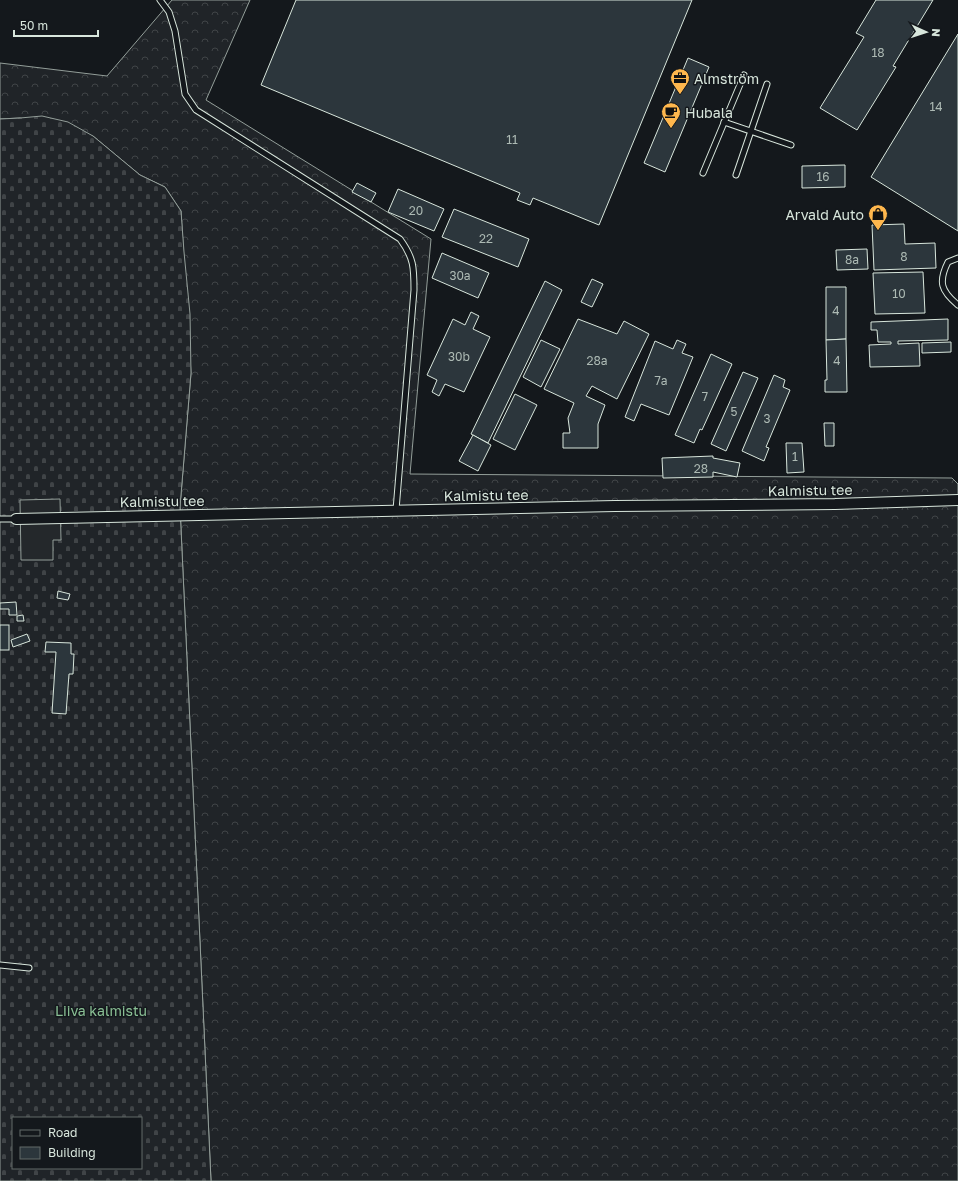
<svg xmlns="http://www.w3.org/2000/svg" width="958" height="1181" viewBox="0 0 958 1181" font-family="'Golos Text',sans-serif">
	<defs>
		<pattern id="forest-crowns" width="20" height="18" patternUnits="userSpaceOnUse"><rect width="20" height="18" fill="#202428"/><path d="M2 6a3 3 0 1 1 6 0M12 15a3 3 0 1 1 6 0" fill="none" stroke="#404447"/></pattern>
		<pattern id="cemetery-stones" width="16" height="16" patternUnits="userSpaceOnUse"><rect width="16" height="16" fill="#202428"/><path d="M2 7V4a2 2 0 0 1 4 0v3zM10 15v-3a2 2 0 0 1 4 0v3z" fill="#404447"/></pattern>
	</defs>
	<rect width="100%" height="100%" fill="#14181c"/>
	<polygon fill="url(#forest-crowns)" stroke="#939e99" points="172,0 250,0 206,100 431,239 410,474 952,478 958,484 958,1181 211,1181 180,507 191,373 181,211 165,187 140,175 93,136 20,118 0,119 0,63 107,76"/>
	<path fill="url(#cemetery-stones)" stroke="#939e99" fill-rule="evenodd" d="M42 116 68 122 93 136 140 175 165 187 181 211 184 252 190 314 191 373 180 507 211 1181H0V119L20 118ZM13 1118H141V1168H13Z"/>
	<polygon fill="#24282b" stroke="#939e99" points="60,499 61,540 53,540 53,560 21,560 20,500"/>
	<g fill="#2c363c" stroke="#d8e6dc">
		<polygon points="296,0 692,0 599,225 533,198 530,205 517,200 520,193 261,85"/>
		<polygon points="876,0 933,0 893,66 896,67 857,130 820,108 864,37 856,33"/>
		<polygon points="958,34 958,231 871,177"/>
		<polygon points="688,58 709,67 665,172 644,163"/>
		<polygon points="845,165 845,187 802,188 802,166"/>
		<polygon points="357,183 376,193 371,202 352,192"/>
		<polygon points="398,189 444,209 434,231 388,212"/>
		<polygon points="454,209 529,239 518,267 442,237"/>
		<polygon points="904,224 905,244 935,243 936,268 874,270 872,225"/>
		<polygon points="867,249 868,269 837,270 836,250"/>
		<polygon points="442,253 489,273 478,298 432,278"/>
		<polygon points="923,272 925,313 875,314 873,273"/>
		<polygon points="592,279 603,284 592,307 581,302"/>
		<polygon points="545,281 562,290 488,443 471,434"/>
		<polygon points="826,287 846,287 846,339 826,340"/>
		<polygon points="471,312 479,316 473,329 490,337 464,392 445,384 439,396 432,392 437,380 427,375 453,319 465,325"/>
		<polygon points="578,319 617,334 624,321 649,334 617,399 592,386 586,396 605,405 598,424 598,448 563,448 563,433 570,433 568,418 574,403 544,389"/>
		<polygon points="948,319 948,340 898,341 898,344 919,343 920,366 870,367 869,345 891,344 891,342 878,342 877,330 871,330 871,322"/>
		<polygon points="846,339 847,392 825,392 825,380 827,380 826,340"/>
		<polygon points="541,340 560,349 541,387 523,377"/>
		<polygon points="677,340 686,344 682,353 693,357 669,415 641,404 634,421 625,417 655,341 673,349"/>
		<polygon points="951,342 951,352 922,353 922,343"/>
		<polygon points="711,354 732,364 702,430 700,429 694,443 675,435"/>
		<polygon points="743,372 758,378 726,451 711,444"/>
		<polygon points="774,375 785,380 783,387 790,390 766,447 769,448 764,461 742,451"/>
		<polygon points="515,394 537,405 515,450 493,439"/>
		<polygon points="824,423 834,423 834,446 825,446"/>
		<polygon points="473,435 491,445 478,471 459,461"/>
		<polygon points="786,443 802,443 804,472 787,473"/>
		<polygon points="713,456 713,458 740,463 737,477 713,472 713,477 663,478 662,458"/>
		<polygon points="58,591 70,594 68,600 57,598"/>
		<polygon points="16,602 17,615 9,615 9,609 0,609 0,603"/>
		<polygon points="23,615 24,621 17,621 17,616"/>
		<rect x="0" y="625" width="9" height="25"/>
		<polygon points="27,634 30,641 13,647 11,640"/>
		<polygon points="46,642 71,643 71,654 74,654 73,674 69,674 66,714 52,713 56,652 45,652"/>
	</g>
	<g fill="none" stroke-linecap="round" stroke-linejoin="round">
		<defs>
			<g id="service">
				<path d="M160 0 169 12 175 31 185 94 196 110 400 239C414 258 414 268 414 290L396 510"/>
				<polyline points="724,122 791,145"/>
				<polyline points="703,173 744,75"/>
				<polyline points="736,175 767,84"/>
				<path d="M958 258 948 262C938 282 941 291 958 305"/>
				<polyline points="0,519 16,519"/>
				<polyline points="0,965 29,968"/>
			</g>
			<polyline id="minor" points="16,519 615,506 835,504 958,500"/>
		</defs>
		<use href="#service" stroke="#d8e6dc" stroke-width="7"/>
		<use href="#minor" stroke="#d8e6dc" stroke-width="12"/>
		<use href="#service" stroke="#14181c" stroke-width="5"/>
		<use href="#minor" stroke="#14181c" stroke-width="10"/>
	</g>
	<defs>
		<symbol id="office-pin" viewBox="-11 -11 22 30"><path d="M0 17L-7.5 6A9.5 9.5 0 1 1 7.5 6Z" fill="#ffb74d" stroke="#14181c"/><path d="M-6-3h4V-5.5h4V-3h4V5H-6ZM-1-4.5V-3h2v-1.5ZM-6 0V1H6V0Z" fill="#111"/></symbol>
		<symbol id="cafe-pin" viewBox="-11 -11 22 30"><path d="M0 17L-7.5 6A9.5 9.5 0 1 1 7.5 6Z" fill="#ffb74d" stroke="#14181c"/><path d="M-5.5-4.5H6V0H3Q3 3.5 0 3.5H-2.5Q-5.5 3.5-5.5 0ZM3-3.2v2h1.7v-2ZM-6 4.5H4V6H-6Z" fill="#111"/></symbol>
		<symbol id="shop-pin" viewBox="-11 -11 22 30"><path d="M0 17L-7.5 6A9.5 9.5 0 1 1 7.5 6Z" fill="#ffb74d" stroke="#14181c"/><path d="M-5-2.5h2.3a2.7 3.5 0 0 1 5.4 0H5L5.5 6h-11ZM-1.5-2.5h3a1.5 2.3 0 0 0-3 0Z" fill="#111"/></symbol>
	</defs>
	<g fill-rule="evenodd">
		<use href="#office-pin" x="669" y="67" width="22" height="30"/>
		<use href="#cafe-pin" x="660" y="101" width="22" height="30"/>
		<use href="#shop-pin" x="867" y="203" width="22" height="30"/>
	</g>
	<g text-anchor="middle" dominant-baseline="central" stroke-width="3" stroke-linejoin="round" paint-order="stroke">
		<g font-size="12" fill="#adbab4">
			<text x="878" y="52">18</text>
			<text x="936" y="106">14</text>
			<text x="512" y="139">11</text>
			<text x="823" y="176">16</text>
			<text x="416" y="210">20</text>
			<text x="486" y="238">22</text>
			<text x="904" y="256">8</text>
			<text x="852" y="259">8a</text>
			<text x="460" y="275">30a</text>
			<text x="899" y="293">10</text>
			<text x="836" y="310">4</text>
			<text x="459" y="356">30b</text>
			<text x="597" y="360">28a</text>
			<text x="837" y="360">4</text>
			<text x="661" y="380">7a</text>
			<text x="705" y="396">7</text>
			<text x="734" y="411">5</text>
			<text x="767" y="418">3</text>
			<text x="795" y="456">1</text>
			<text x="701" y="468">28</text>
		</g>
		<g font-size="14" fill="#d8e6dc" stroke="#14181c" text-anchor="start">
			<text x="694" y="78">Almström</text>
			<text x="685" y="112">Hubala</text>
			<text x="864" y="214" text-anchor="end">Arvald Auto</text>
		</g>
		<g font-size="14" fill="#d8e6dc" stroke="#14181c">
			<text transform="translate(810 490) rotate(-1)">Kalmistu tee</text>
			<text transform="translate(486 495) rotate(-1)">Kalmistu tee</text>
			<text transform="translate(162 501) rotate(-1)">Kalmistu tee</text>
		</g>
		<g font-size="14" fill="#8ac095" stroke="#14181c">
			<text x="101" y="1010">Liiva kalmistu</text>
		</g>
	</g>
	<rect x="12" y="1117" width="130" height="52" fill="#14181c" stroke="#626a69"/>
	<rect x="20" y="1130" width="20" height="6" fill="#14181c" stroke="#626a69"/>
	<text x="48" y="1137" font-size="12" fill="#d8e6dc">Road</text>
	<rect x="20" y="1147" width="20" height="12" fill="#2c363c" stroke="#626a69"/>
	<text x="48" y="1157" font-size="12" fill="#d8e6dc">Building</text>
	<g transform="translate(926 32) rotate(93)" stroke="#14181c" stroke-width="3" paint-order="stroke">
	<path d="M0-3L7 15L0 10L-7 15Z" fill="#d8e6dc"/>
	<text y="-6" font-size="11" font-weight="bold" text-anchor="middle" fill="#d8e6dc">N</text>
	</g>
	<path d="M14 30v6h84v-6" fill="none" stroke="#d8e6dc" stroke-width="2"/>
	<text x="20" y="30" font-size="12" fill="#d8e6dc" stroke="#14181c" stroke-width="3" paint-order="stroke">50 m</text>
</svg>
